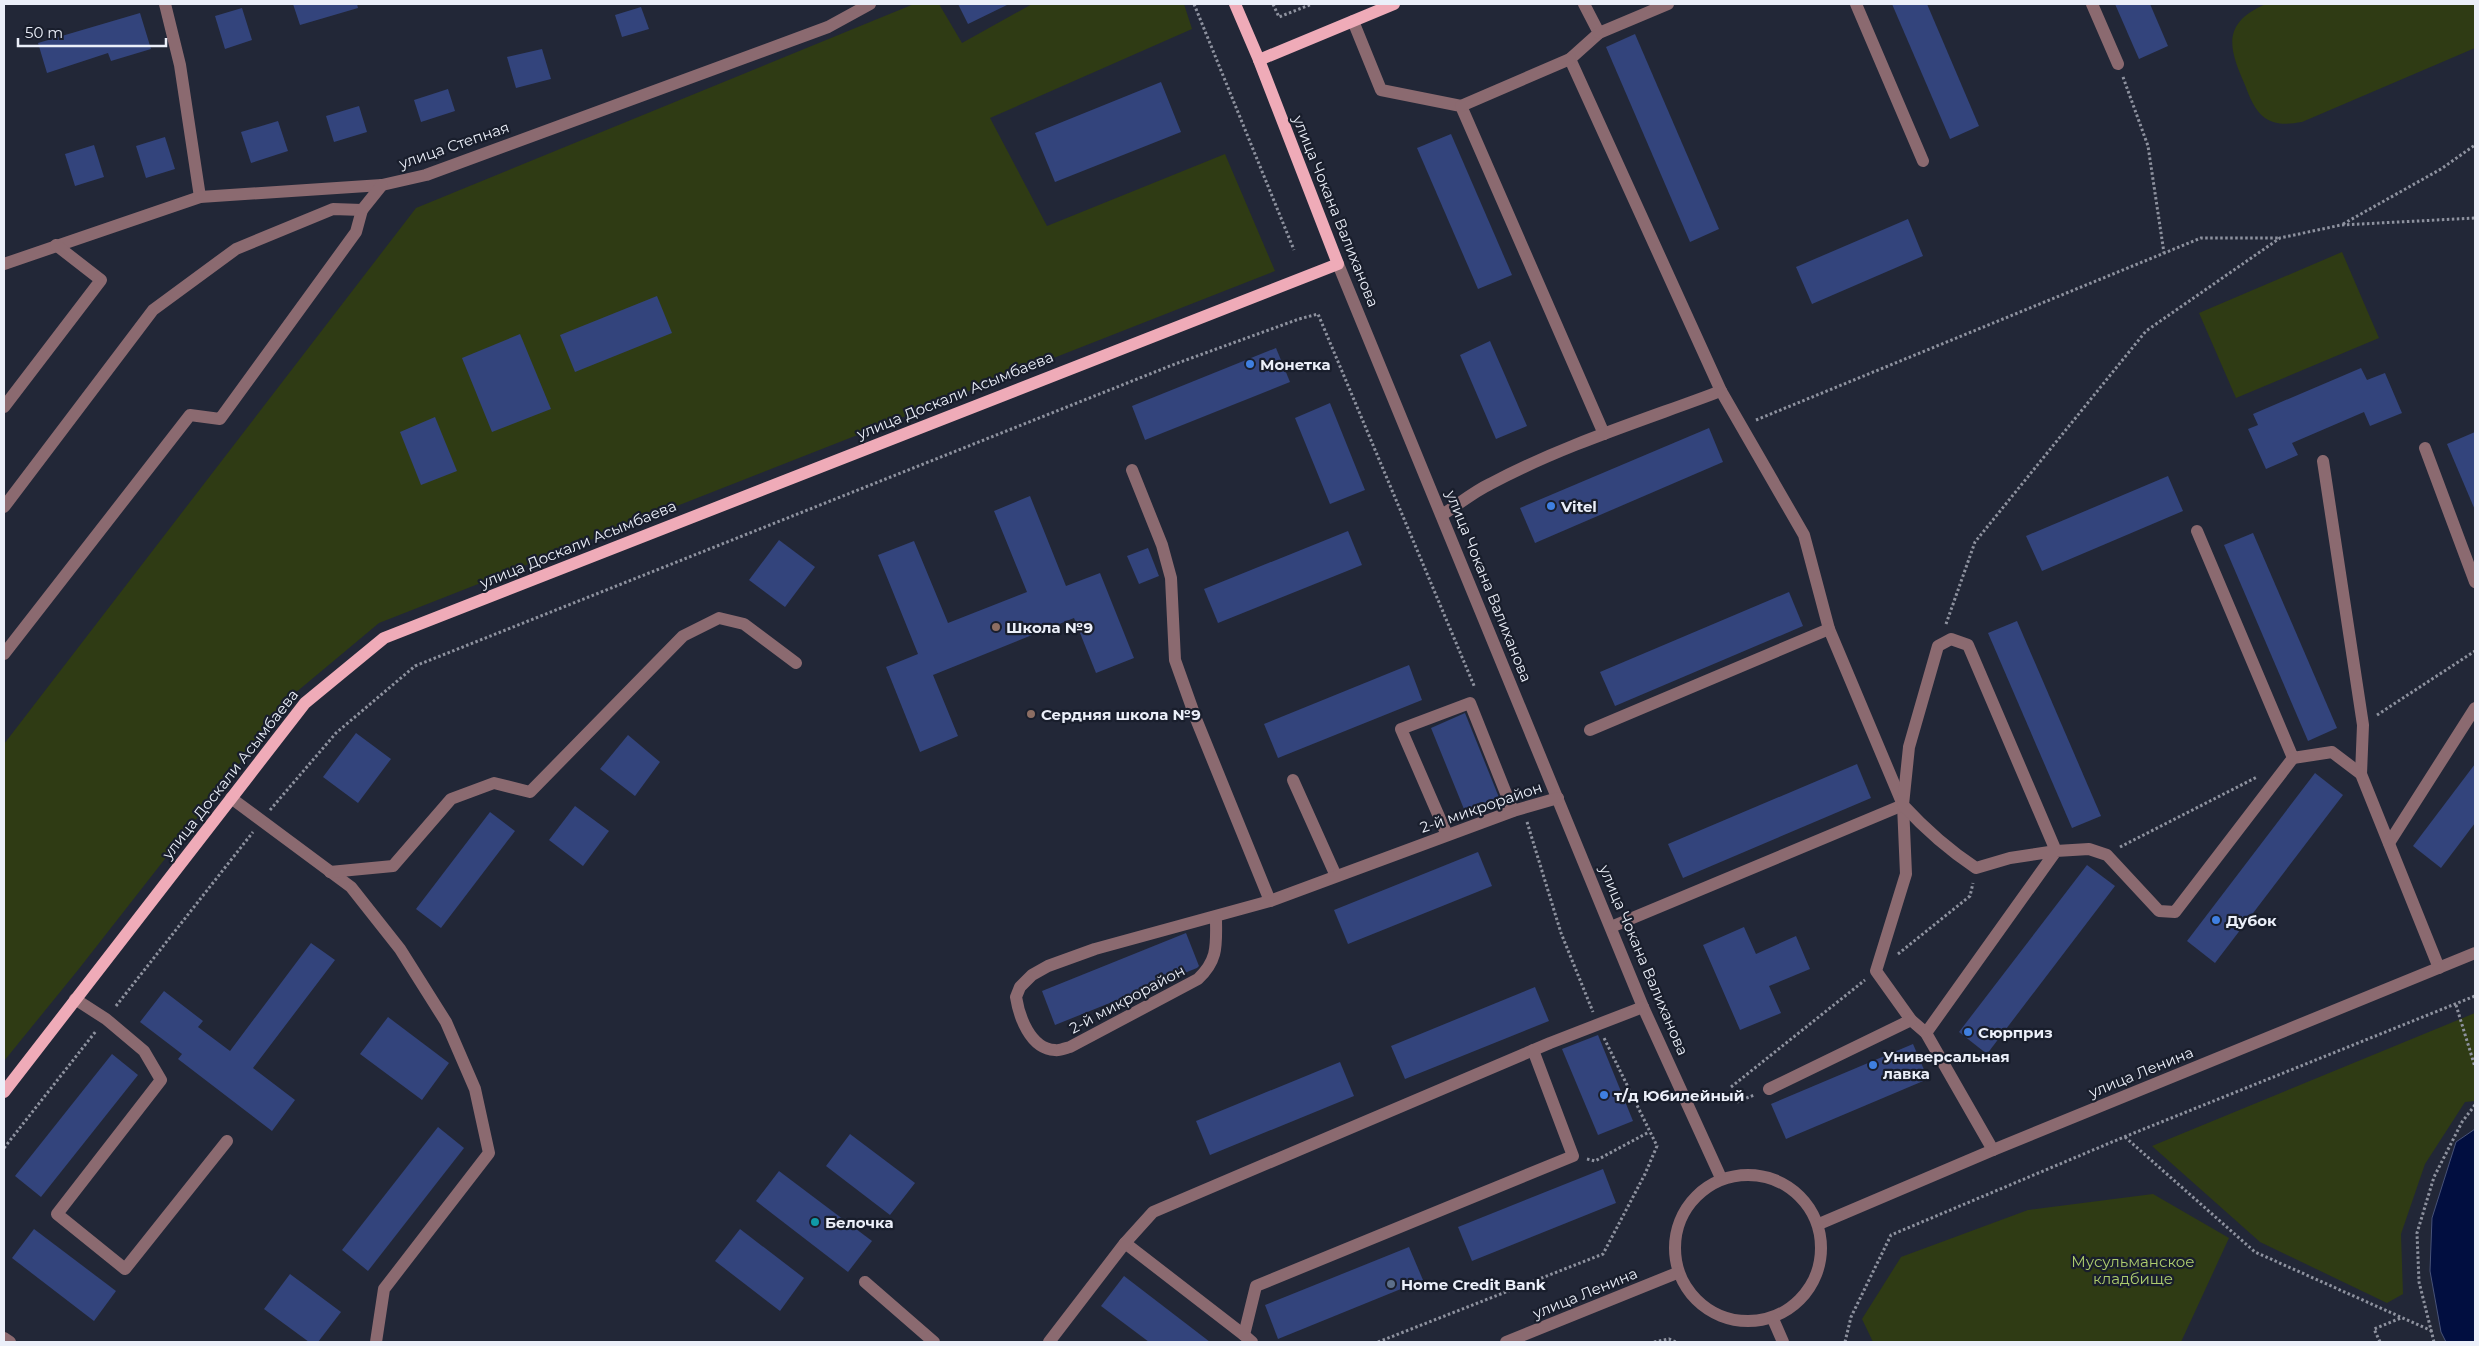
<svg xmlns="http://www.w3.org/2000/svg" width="2479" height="1346" viewBox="0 0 2479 1346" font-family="Montserrat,sans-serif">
	<rect width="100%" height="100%" fill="#222737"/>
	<g fill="#2f3b14">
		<polygon points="914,4 939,4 962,43 1032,4 1184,4 1192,29 990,118 1047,226 1225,154 1275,271 379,623 294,694 78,970 4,1061 4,744 416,208"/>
		<path d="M2266 4H2475V48L2302 122C2289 124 2277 126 2265 118 2255 111 2249 96 2245 85 2228 47 2222 23 2266 4Z"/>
		<polygon points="2342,252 2379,338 2236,398 2199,313"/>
		<polygon points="2475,1013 2475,1101 2465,1102 2425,1164 2401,1234 2403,1294 2387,1303 2260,1242 2152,1146"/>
		<polygon points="2153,1194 2229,1238 2181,1342 1873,1342 1862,1319 1901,1257 2028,1210"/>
	</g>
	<polygon fill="#010e40" stroke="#475278" points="2475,1129 2475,1342 2446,1342 2441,1332 2430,1271 2432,1218 2456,1142"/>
	<g fill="#33447c">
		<polygon points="293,4 357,4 358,8 300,25"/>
		<polygon points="958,4 1009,4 968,24"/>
		<polygon points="1892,4 1927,4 1979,126 1950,139"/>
		<polygon points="2115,4 2150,4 2168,46 2139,59"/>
		<polygon points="641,7 649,29 622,37 615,15"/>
		<polygon points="242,8 252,40 225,49 215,16"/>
		<polygon points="140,13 151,49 111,61 108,53 47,73 38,43"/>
		<polygon points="1635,34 1719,229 1690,242 1606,47"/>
		<polygon points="542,49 551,79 516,88 507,57"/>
		<polygon points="1161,82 1181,132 1055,182 1035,133"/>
		<polygon points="448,89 455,111 421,122 414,100"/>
		<polygon points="359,106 367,132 334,142 326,116"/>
		<polygon points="278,121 288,151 251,163 241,132"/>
		<polygon points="1451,134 1512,275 1478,289 1417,148"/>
		<polygon points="165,137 175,169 146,178 136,146"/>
		<polygon points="94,145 104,177 75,186 65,154"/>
		<polygon points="1908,219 1923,256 1812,304 1796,267"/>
		<polygon points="657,296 672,333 575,372 560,335"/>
		<polygon points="520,334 551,409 492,432 462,358"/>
		<polygon points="1490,341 1527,426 1496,439 1460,355"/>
		<polygon points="1276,348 1290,382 1145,440 1132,406"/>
		<polygon points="2361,368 2367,380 2385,373 2402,413 2370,426 2364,412 2292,443 2298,455 2266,469 2248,429 2258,425 2253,414"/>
		<polygon points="1330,403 1365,490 1330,504 1295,418"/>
		<polygon points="435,417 457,471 421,485 400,432"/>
		<polygon points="1709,428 1723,462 1535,543 1520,508"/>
		<polygon points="2475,432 2475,510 2447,444"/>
		<polygon points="2168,476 2183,511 2042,571 2026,536"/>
		<polygon points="1030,496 1066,586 1100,573 1134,658 1096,673 1074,618 933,675 958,736 920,752 886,667 918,654 878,555 914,541 948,623 1027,592 994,511"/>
		<polygon points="1348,531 1362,565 1218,623 1204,589"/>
		<polygon points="2253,533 2337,728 2308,741 2224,545"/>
		<polygon points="779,540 815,567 785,607 749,580"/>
		<polygon points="1148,548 1159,576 1139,584 1127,556"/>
		<polygon points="1789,592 1803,626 1615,706 1600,672"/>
		<polygon points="2017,621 2101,816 2072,828 1988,633"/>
		<polygon points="1409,665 1422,700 1278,758 1264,724"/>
		<polygon points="1465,713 1500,800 1466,814 1431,728"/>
		<polygon points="356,733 391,759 358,803 323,777"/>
		<polygon points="628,735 660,762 635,796 600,769"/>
		<polygon points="1857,764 1871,798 1683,878 1668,844"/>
		<polygon points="2475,764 2475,823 2441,868 2413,846"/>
		<polygon points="2315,773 2343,795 2215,963 2187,941"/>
		<polygon points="575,806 609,831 583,866 549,840"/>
		<polygon points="490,812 515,831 441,928 416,909"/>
		<polygon points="1478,852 1492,886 1348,944 1334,910"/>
		<polygon points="2087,865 2115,886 1987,1054 1959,1032"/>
		<polygon points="1744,927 1756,954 1796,936 1810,969 1769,986 1781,1013 1740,1030 1703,945"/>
		<polygon points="1186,933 1199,966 1197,968 1055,1025 1042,991"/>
		<polygon points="311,943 335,960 253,1068 295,1100 272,1131 178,1059 182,1054 140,1022 164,991 203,1021 198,1027 230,1051"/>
		<polygon points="1535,987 1549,1021 1405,1079 1391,1046"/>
		<polygon points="388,1017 449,1063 422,1100 360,1054"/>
		<polygon points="1598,1035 1633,1121 1598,1135 1562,1049"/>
		<polygon points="1913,1044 1928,1079 1786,1139 1771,1104"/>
		<polygon points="112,1054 138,1075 41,1197 15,1176"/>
		<polygon points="1340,1062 1354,1096 1210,1155 1196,1121"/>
		<polygon points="438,1127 464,1148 368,1271 342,1250"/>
		<polygon points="850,1134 915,1183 890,1215 826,1166"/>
		<polygon points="1603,1169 1616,1203 1472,1261 1458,1227"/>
		<polygon points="779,1171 872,1241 848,1272 756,1201"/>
		<polygon points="34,1229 116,1291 94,1321 12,1258"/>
		<polygon points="740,1229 804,1278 780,1311 715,1261"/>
		<polygon points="1409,1247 1423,1280 1278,1339 1265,1305"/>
		<polygon points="290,1274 341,1312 318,1342 309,1342 264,1309"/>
		<polygon points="1124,1276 1210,1342 1149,1342 1101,1306"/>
	</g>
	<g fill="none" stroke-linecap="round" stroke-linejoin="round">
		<g stroke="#8e929f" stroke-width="3" stroke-dasharray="2.5 2.5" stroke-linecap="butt">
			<polyline points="1194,4 1294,250"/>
			<polyline points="1273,4 1279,17 1312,4"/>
			<polyline points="2123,77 2148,146 2164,253"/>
			<polyline points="2343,224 2441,169 2475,145"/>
			<polyline points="1756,420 2201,238 2279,238"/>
			<polyline points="1946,624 1975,542 2146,331 2280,238 2341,225 2475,218"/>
			<polyline points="2377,715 2475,651"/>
			<polyline points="270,810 336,733 415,666 1175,364 1299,319 1318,314 1475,688"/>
			<polyline points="1527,822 1561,933 1593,1012"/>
			<polyline points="2120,847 2257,777"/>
			<polyline points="1898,954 1970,896 1973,883"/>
			<polyline points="2456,1005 2475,1067"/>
			<polyline points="116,1006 253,832"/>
			<polyline points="1731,1087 1865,980"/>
			<polyline points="1737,1102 1754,1095"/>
			<polyline points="2125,1137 2255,1252 2432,1331"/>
			<polyline points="4,1148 96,1031"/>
			<polyline points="1587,1159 1595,1161 1649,1132"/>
			<polyline points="1378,1342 1603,1254 1645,1174 1657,1146 1604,1038"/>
			<polyline points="1654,1342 1669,1339 1676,1342"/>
			<polyline points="1845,1342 1851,1317 1891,1235 2124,1137 2475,996"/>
			<polyline points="2380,1342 2374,1329 2401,1318"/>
			<polyline points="2434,1342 2419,1282 2417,1233 2434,1177 2462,1122 2475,1105"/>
		</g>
		<g stroke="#8b6a70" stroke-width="12">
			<polyline points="165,4 180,65 200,197"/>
			<polyline points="1584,4 1599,33 1570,59 1721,391"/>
			<polyline points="1856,4 1923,161"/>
			<polyline points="2092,4 2118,64"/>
			<polyline points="1353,21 1381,90 1461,106 1604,434"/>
			<polyline points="1599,33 1668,4"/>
			<polyline points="1461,106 1570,59"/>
			<polyline points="4,264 200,197 382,185 426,175 828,27 870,4"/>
			<polyline points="1338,264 1643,1007 1721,1178"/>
			<polyline points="4,407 101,280 56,245"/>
			<polyline points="2425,448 2475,582"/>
			<polyline points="2323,461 2363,725 2361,774"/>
			<polyline points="1132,470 1162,545 1171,578 1175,660 1196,719 1270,901"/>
			<polyline points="4,507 153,310 236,249 333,209 362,210"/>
			<path d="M1442 515C1458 505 1473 492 1490 484 1563 445 1644 420 1721 391L1804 535 1829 629 1903 805 1906 874 1876 971 1911 1020 1926 1033 1993 1150"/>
			<polyline points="2197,531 2293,758 2332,752 2361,774 2439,968"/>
			<polyline points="4,654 190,415 220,419 356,232 362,210 382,185"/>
			<polyline points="1590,730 1829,629"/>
			<polyline points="1293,780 1336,876"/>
			<polyline points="231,798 351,887 400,949 446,1022 475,1089 489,1153 384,1289 376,1342"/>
			<polyline points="1447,835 1401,729 1470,703 1513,811"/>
			<polyline points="2389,843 2475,708"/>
			<polyline points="330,872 393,866 451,799 494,783 530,792 683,636 719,618 744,624 796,663"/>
			<path d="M1216 917C1216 944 1219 959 1198 979L1070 1047C1066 1048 1059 1051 1055 1050 1030 1049 1019 1016 1016 997L1020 987 1032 975 1048 966 1095 949 1270 901 1513 811 1558 798"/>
			<polyline points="1611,927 1903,805"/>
			<polyline points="75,999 106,1019 144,1051 161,1080 57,1214 125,1269 227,1141"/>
			<path d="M1926 1033 2056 851 1968 645 1951 639 1938 646 1909 747 1903 805C1925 829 1949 850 1976 868L2010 858 2056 851 2089 849 2107 855 2159 911 2175 912 2293 758"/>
			<polyline points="1769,1089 1911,1020"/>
			<circle cx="1748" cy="1248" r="73"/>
			<polyline points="1819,1224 1993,1150 2475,953"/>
			<polyline points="1125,1243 1244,1335"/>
			<polyline points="865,1282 934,1342"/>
			<polyline points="1773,1319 1783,1342"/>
			<polyline points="4,1338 10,1342"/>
			<polyline points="1049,1342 1125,1243 1153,1212 1550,1043 1643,1007"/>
			<polyline points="1252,1342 1244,1335 1256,1286 1573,1156 1533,1050"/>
			<polyline points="1506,1342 1677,1273"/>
		</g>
		<g stroke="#efabb8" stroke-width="12">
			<polyline points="1259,60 1394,4"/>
			<polyline points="4,1092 305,703 384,638 1338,264 1259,60 1235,4"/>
		</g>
	</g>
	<g fill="#3f7fe0" stroke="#191e2c" stroke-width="2">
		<circle cx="1250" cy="364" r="5"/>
		<circle cx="1551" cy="506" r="5"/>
		<circle cx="2216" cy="920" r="5"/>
		<circle cx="1968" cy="1032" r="5"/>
		<circle cx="1873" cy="1065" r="5"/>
		<circle cx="1604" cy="1095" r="5"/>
	</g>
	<g fill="#8d6e63" stroke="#191e2c" stroke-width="2">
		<circle cx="996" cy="627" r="5"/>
		<circle cx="1031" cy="714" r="5"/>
	</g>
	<circle fill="#0f9aa8" stroke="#191e2c" stroke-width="2" cx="815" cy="1222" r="5"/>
	<circle fill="#5c6f8a" stroke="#191e2c" stroke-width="2" cx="1391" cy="1284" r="5"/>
	<g text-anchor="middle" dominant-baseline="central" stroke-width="4.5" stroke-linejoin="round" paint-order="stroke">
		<g font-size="15" fill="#ebeff9" stroke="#191e2c">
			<text transform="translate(454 145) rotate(-19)">улица Степная</text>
			<text transform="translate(1336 211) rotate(68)">улица Чокана Валиханова</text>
			<text transform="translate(955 395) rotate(-22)">улица Доскали Асымбаева</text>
			<text transform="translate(578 544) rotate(-22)">улица Доскали Асымбаева</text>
			<text transform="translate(1489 586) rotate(68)">улица Чокана Валиханова</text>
			<text transform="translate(230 774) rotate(-52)">улица Доскали Асымбаева</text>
			<text transform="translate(1481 807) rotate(-19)">2-й микрорайон</text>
			<text transform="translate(1644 960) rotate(67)">улица Чокана Валиханова</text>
			<text transform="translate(1127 999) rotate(-28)">2-й микрорайон</text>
			<text transform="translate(2141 1072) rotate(-22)">улица Ленина</text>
			<text transform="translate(1585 1293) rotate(-22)">улица Ленина</text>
		</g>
		<g font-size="15" font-weight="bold" fill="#ebeff9" stroke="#191e2c" text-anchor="start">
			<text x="1260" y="364">Монетка</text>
			<text x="1561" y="506">Vitel</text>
			<text x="1006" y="627">Школа №9</text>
			<text x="1041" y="714">Сердняя школа №9</text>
			<text x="2226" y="920">Дубок</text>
			<text x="1978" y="1032">Сюрприз</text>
			<text x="1883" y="1056">Универсальная<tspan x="1883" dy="17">лавка</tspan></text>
			<text x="1614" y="1095">т/д Юбилейный</text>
			<text x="825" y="1222">Белочка</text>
			<text x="1401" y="1284">Home Credit Bank</text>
		</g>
		<g font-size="15" fill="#aecd6e" stroke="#191e2c">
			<text x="2133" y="1261">Мусульманское<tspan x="2133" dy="17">кладбище</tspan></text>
		</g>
	</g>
	<rect width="2479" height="1346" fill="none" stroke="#ebeff9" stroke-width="10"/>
	<path d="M18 38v8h148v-8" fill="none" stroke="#ebeff9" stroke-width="2.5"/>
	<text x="25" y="38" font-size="15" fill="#ebeff9" stroke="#191e2c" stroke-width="4" paint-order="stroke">50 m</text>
</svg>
